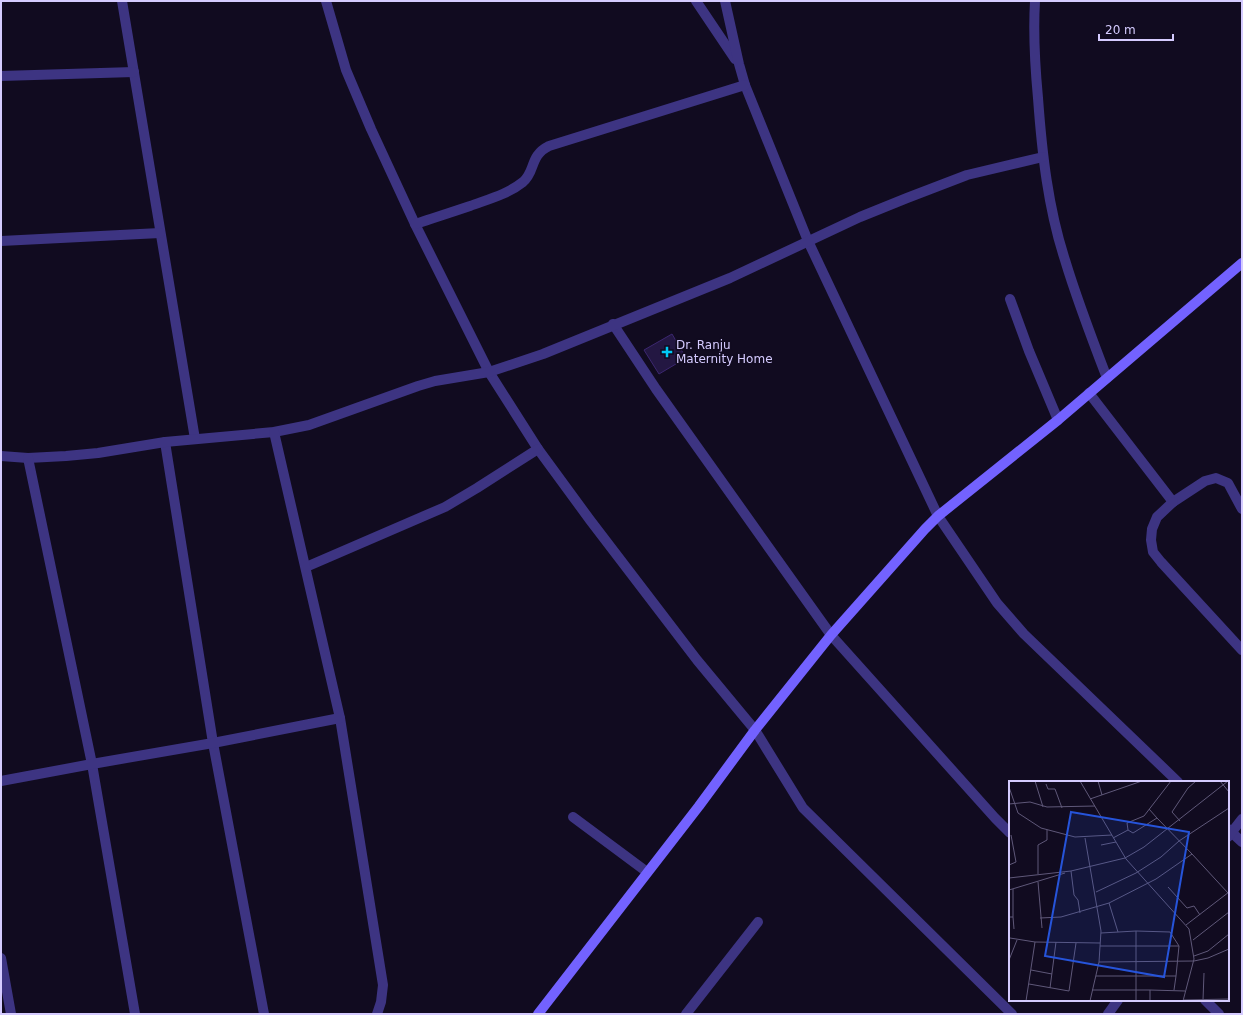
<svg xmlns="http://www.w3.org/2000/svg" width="1243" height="1015" viewBox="0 0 1243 1015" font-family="'DejaVu Sans',sans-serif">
	<rect width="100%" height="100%" fill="#110b20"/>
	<polygon fill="#231742" stroke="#3c2770" points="672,334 686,358 659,374 644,350"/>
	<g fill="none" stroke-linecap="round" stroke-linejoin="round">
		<g stroke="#3d3482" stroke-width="10">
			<polyline points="122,1 195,439"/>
			<polyline points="326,1 346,70 371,129 415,224 489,372 538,449 590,520 697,660 755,730 803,808 1012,1014"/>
			<polyline points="696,1 735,59"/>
			<polyline points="725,1 739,64 745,85 808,241 938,516 997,603 1024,634 1178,782"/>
			<path d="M1035 1C1033 34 1035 66 1038 98 1042 153 1048 208 1065 260 1077 300 1092 339 1107 378"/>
			<polyline points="1,76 134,72"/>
			<path d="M415 224C434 218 452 212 470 206 489 199 508 194 523 182 536 171 529 156 549 146L745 85"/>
			<polyline points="1,241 160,233"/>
			<polyline points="1010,299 1029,351 1058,420"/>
			<polyline points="613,324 656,389 831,635 995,818 1010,833"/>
			<polyline points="1089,393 1173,502 1205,481 1216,478 1228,483 1242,509"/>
			<polyline points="165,442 213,743 264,1014"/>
			<polyline points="1,456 28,458 66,456 98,453 165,442 274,432 309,425 418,386 435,381 489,372 543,354 730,278 860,217 907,198 967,175 1043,157"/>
			<polyline points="28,458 92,764 135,1014"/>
			<polyline points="1173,502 1157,517 1152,529 1151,540 1153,552 1161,562 1242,650"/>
			<polyline points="306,567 445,507 477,488 538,449"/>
			<polyline points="340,718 383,985 381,1002 377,1014"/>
			<polyline points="1,781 92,764 213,743 340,718 274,432"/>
			<polyline points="573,817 647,872"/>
			<polyline points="1228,829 1242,842"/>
			<polyline points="1228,837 1242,819"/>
			<polyline points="1,958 11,1014"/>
			<polyline points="1205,1000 1219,1014"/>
			<polyline points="686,1014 758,922"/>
			<polyline points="1108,1014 1118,1000"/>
		</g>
		<polyline stroke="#7362ff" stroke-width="10" points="538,1014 699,806 755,730 831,635 925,529 938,516 1058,420 1242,263"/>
	</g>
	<path fill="#00c9f6" stroke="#110b20" stroke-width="1.5" d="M665 346h4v4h4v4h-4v4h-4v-4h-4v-4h4z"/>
	<g text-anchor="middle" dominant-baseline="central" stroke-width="3.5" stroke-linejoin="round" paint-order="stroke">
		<g font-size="12" fill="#d5cbff" stroke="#110b20" text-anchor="start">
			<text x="676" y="345">Dr. Ranju<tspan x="676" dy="14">Maternity Home</tspan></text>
		</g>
	</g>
	<g transform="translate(1009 781)">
		<rect width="220" height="220" fill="#110b20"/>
		<path fill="none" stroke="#5f5879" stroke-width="1" d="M26 0 34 26M71 0 117 78 180 148 185 178 174 220M89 0 93 14M211 0 220 11M37 3 39 8H46L53 27M0 6 9 32 32 47 66 56 103 54M81 18 133 0M0 23 21 21 38 26 86 25M148 37 183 73M171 40 163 31 179 7 187 0M119 49 124 52 148 37 140 28M76 57 92 150 90 181 81 220M104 57 119 49 118 42 135 35 162 0M92 64 107 61M0 84 7 81 2 54M62 90 65 114 69 119 71 132M29 93V64L38 59V49M0 97 62 90 116 77 135 66 219 0M29 101 33 147M159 106 178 127 185 125 191 134M0 109 56 92M87 111 127 92 152 76 170 60 220 27M100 122 109 151M0 136H4V108M4 136 5 148M31 137 52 136 100 122 147 98 183 73 219 112M177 144 220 111M92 152 127 150V220M1 157 26 161M184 159 220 131M91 165H170L161 151 127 150M185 175 199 170 220 153M0 179 8 159M90 181 185 180 199 177 220 168M22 189 43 193M87 195H167L170 165M20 203 60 210 67 162M41 207 47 161M83 209H141M165 209 167 195M175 219 220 218M194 219 195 192M17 220 26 161 91 162M141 220V209L176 210"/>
		<path fill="#2654da" fill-opacity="0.15" stroke="#2654da" stroke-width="2" d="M62 31 180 51 155 196 36 175Z"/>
		<rect width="220" height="220" fill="none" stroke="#d5cbff" stroke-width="2"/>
	</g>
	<rect width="1243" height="1015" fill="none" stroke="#d5cbff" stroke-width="4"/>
	<path d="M1099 34v6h74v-6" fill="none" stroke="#d5cbff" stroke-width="2"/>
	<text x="1105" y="34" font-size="12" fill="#d5cbff" stroke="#110b20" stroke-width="3" paint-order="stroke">20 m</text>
</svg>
